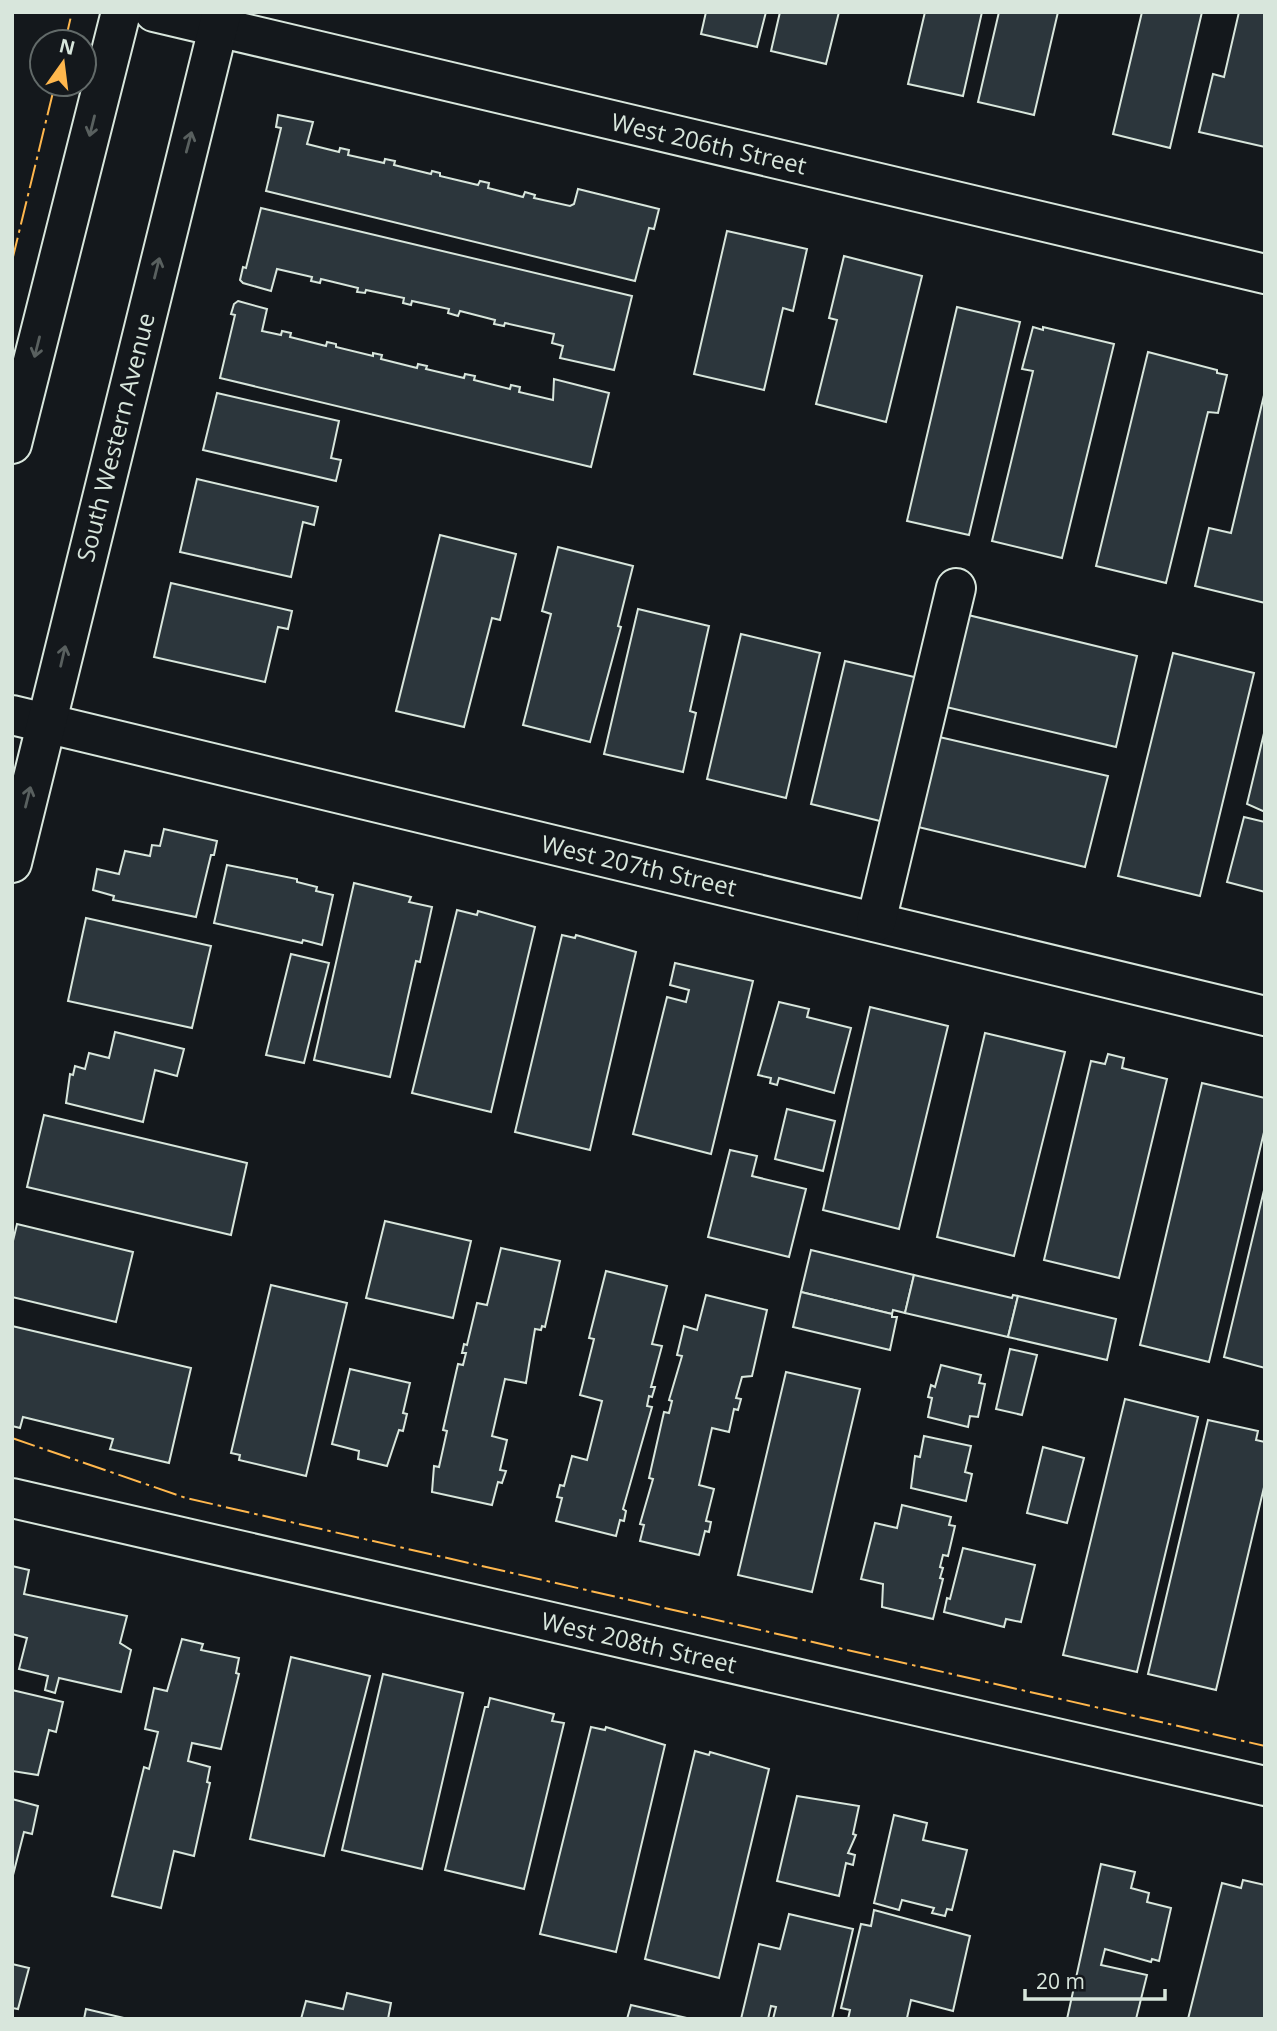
<svg xmlns="http://www.w3.org/2000/svg" width="1277" height="2031" viewBox="0 0 1277 2031" font-family="'Open Sans',sans-serif">
	<rect width="100%" height="100%" fill="#14181c"/>
	<g fill="#2c363c" stroke="#d8e6dc" stroke-width="2">
		<polygon points="706,12 766,12 757,47 701,34"/>
		<polygon points="780,12 839,12 826,64 771,51"/>
		<polygon points="925,12 982,12 963,96 908,84"/>
		<polygon points="999,12 1058,12 1034,115 978,102"/>
		<polygon points="1142,12 1202,12 1170,148 1113,134"/>
		<polygon points="1239,12 1265,12 1265,147 1199,132 1213,74 1224,77"/>
		<polygon points="278,115 313,122 307,144 339,152 340,148 349,150 348,155 384,163 385,159 395,161 394,165 431,174 432,171 440,173 440,176 478,185 480,181 489,183 488,188 523,197 525,192 535,195 534,198 570,206 574,204 578,189 659,209 654,229 649,228 635,281 266,191 281,128 276,127"/>
		<polygon points="261,208 632,296 614,370 560,358 563,346 552,343 554,334 505,323 504,326 494,324 495,320 460,311 458,316 448,313 449,309 412,301 411,305 403,303 404,298 366,290 365,293 357,292 358,288 321,279 320,283 311,281 312,277 277,269 271,291 243,283 240,280 243,267 246,268"/>
		<polygon points="727,231 807,249 793,311 783,308 764,390 694,374"/>
		<polygon points="844,256 922,276 886,422 816,404 837,320 829,318"/>
		<polygon points="238,301 267,309 262,331 281,335 282,331 291,333 290,337 326,346 327,342 336,344 336,347 373,356 373,353 382,355 381,359 417,368 418,364 427,366 426,369 464,378 465,374 475,376 474,380 510,389 511,385 520,387 519,392 553,400 554,379 609,393 591,467 220,378 235,315 231,314 234,304"/>
		<polygon points="957,307 1020,322 969,535 907,521"/>
		<polygon points="1033,327 1043,330 1043,327 1114,344 1062,558 992,541 1033,371 1022,369"/>
		<polygon points="1148,352 1217,370 1217,373 1227,375 1218,413 1208,412 1166,583 1096,566"/>
		<polygon points="1265,391 1265,603 1195,586 1209,528 1231,533"/>
		<polygon points="217,393 339,421 331,458 341,460 336,481 203,450"/>
		<polygon points="197,479 318,507 314,525 303,522 291,577 180,552"/>
		<polygon points="440,535 516,554 500,620 492,618 464,727 396,711"/>
		<polygon points="558,547 633,566 618,626 621,627 590,742 523,725 551,614 542,611"/>
		<polygon points="171,583 292,611 288,629 278,627 265,682 154,657"/>
		<polygon points="638,609 709,626 690,711 696,713 683,772 604,754"/>
		<polygon points="964,614 1137,656 1116,747 942,706"/>
		<polygon points="741,634 820,653 786,798 707,779"/>
		<polygon points="1173,653 1254,673 1200,896 1118,876"/>
		<polygon points="845,661 923,679 888,823 811,804"/>
		<polygon points="1265,729 1265,812 1247,804"/>
		<polygon points="935,736 1108,776 1085,867 914,826"/>
		<polygon points="1244,817 1265,822 1265,892 1227,882"/>
		<polygon points="164,829 217,841 214,855 211,855 196,917 113,900 114,896 93,890 97,869 119,874 125,851 150,856 152,845 160,846"/>
		<polygon points="227,865 297,879 297,882 317,887 316,891 333,895 322,945 303,940 302,943 214,923"/>
		<polygon points="354,883 411,897 409,902 432,907 420,962 416,961 390,1077 314,1060"/>
		<polygon points="457,910 477,915 478,911 535,927 491,1112 412,1093"/>
		<polygon points="86,918 211,946 192,1028 68,1001"/>
		<polygon points="562,935 575,938 576,935 636,952 590,1150 515,1132"/>
		<polygon points="291,954 329,963 304,1063 266,1055"/>
		<polygon points="675,963 753,981 711,1154 633,1134 667,997 686,1002 689,990 670,985"/>
		<polygon points="779,1002 809,1009 807,1017 851,1028 834,1093 779,1078 777,1085 770,1083 771,1078 758,1075"/>
		<polygon points="870,1007 948,1026 899,1229 823,1210"/>
		<polygon points="115,1032 184,1049 177,1076 155,1070 143,1122 66,1103 70,1074 73,1075 75,1066 85,1069 89,1053 109,1058"/>
		<polygon points="985,1033 1065,1052 1014,1256 937,1237"/>
		<polygon points="1108,1054 1124,1058 1122,1068 1167,1079 1119,1278 1044,1260 1091,1061 1105,1064"/>
		<polygon points="1202,1083 1265,1098 1265,1128 1209,1362 1140,1345"/>
		<polygon points="787,1109 835,1121 823,1171 775,1159"/>
		<polygon points="44,1115 247,1163 231,1235 27,1187"/>
		<polygon points="730,1150 757,1156 752,1176 806,1189 789,1257 708,1237"/>
		<polygon points="1265,1186 1265,1368 1224,1357"/>
		<polygon points="385,1221 471,1241 453,1318 366,1298"/>
		<polygon points="17,1224 133,1252 116,1322 12,1297 12,1245"/>
		<polygon points="501,1248 560,1261 545,1327 542,1326 541,1330 535,1329 526,1383 505,1379 492,1436 507,1440 500,1470 506,1471 502,1483 498,1482 492,1505 432,1492 434,1466 439,1467 447,1431 443,1430 458,1364 463,1365 466,1353 462,1353 464,1344 467,1345 477,1303 487,1305"/>
		<polygon points="811,1250 914,1275 905,1313 893,1310 892,1314 801,1292"/>
		<polygon points="606,1271 667,1286 652,1344 662,1346 651,1387 655,1387 652,1397 649,1396 647,1406 652,1407 623,1509 626,1511 624,1521 620,1520 616,1536 556,1521 562,1498 557,1497 560,1485 564,1486 572,1456 587,1460 602,1401 580,1395 594,1339 589,1338"/>
		<polygon points="914,1275 1012,1298 1013,1295 1018,1296 1008,1337 905,1313"/>
		<polygon points="271,1285 347,1303 306,1476 239,1460 240,1455 231,1453"/>
		<polygon points="801,1292 892,1314 892,1317 897,1317 890,1350 793,1327"/>
		<polygon points="706,1295 767,1310 752,1376 742,1377 736,1398 741,1399 738,1410 734,1409 729,1432 712,1428 699,1485 714,1489 706,1521 711,1522 709,1532 705,1531 699,1555 640,1541 644,1525 640,1524 653,1479 649,1478 664,1412 669,1413 672,1401 669,1400 682,1356 677,1355 684,1326 697,1330"/>
		<polygon points="1018,1296 1116,1319 1107,1360 1008,1337"/>
		<polygon points="12,1326 191,1368 169,1463 110,1449 113,1439 23,1417 20,1428 12,1426"/>
		<polygon points="1010,1349 1037,1355 1022,1415 996,1409"/>
		<polygon points="941,1365 981,1375 979,1383 985,1384 978,1417 970,1416 968,1427 928,1417 932,1398 928,1397 931,1385 935,1387"/>
		<polygon points="350,1369 410,1383 403,1413 407,1414 403,1431 399,1430 387,1466 358,1459 359,1451 332,1444"/>
		<polygon points="786,1372 860,1389 812,1592 738,1575"/>
		<polygon points="1125,1399 1198,1417 1137,1672 1063,1655"/>
		<polygon points="1208,1420 1258,1431 1256,1440 1265,1442 1265,1483 1216,1690 1148,1674"/>
		<polygon points="924,1436 971,1446 965,1472 972,1474 966,1501 911,1488 915,1456 920,1457"/>
		<polygon points="1043,1447 1084,1458 1067,1523 1027,1513"/>
		<polygon points="902,1505 951,1517 949,1525 955,1526 948,1556 943,1555 940,1567 943,1568 940,1578 943,1579 933,1619 882,1607 883,1584 861,1579 875,1523 897,1528"/>
		<polygon points="963,1548 1035,1565 1021,1622 1006,1619 1004,1627 944,1612 947,1598 950,1599"/>
		<polygon points="12,1566 29,1570 24,1594 127,1616 120,1643 131,1650 121,1692 59,1678 55,1693 45,1690 48,1676 19,1669 27,1638 12,1634"/>
		<polygon points="182,1639 203,1644 201,1650 239,1658 236,1673 239,1674 221,1749 192,1743 188,1761 210,1767 207,1782 210,1783 194,1856 174,1851 161,1908 112,1896 144,1767 149,1769 158,1732 145,1729 154,1688 167,1691"/>
		<polygon points="291,1657 370,1676 324,1856 250,1839"/>
		<polygon points="383,1674 463,1693 422,1869 342,1850"/>
		<polygon points="12,1690 63,1702 56,1732 49,1730 38,1775 12,1771"/>
		<polygon points="490,1698 554,1714 552,1721 564,1723 524,1889 445,1870 485,1707 488,1707"/>
		<polygon points="591,1727 605,1730 606,1727 665,1745 616,1952 540,1934"/>
		<polygon points="695,1751 709,1755 710,1752 769,1769 719,1978 645,1959"/>
		<polygon points="797,1796 859,1806 853,1834 856,1835 848,1853 855,1855 853,1865 846,1863 839,1896 777,1881"/>
		<polygon points="12,1799 38,1806 32,1834 24,1832 12,1879"/>
		<polygon points="894,1815 927,1823 923,1840 967,1850 952,1910 947,1909 945,1916 932,1913 934,1908 902,1900 899,1910 874,1903"/>
		<polygon points="1101,1864 1135,1872 1131,1888 1149,1893 1147,1902 1171,1908 1159,1961 1152,1959 1151,1962 1105,1949 1101,1965 1147,1975 1136,2019 1067,2019"/>
		<polygon points="1243,1880 1265,1885 1265,2019 1188,2019 1222,1883 1241,1888"/>
		<polygon points="874,1910 970,1936 953,2011 911,2000 907,2018 848,2019 850,2010 841,2008 861,1924 871,1926"/>
		<polygon points="789,1914 853,1929 832,2019 773,2019 776,2007 771,2006 768,2019 741,2019 759,1944 780,1949"/>
		<polygon points="12,1964 29,1968 18,2009 12,2008"/>
		<polygon points="347,1993 391,2003 388,2019 301,2019 306,2001 343,2009"/>
		<polygon points="631,2005 691,2019 627,2019"/>
		<polygon points="86,2009 128,2019 84,2019"/>
	</g>
	<g fill="none" stroke-linecap="round" stroke-linejoin="round">
		<defs>
			<g id="minor">
				<polyline points="154,12 1265,274"/>
				<polyline points="12,715 1265,1016"/>
				<polyline points="876,922 956,588"/>
				<polyline points="12,1498 1265,1786"/>
			</g>
			<g id="primary">
				<polyline points="12,444 121,12"/>
				<polyline points="12,863 222,12"/>
			</g>
		</defs>
		<use href="#minor" stroke="#d8e6dc" stroke-width="42"/>
		<use href="#primary" stroke="#d8e6dc" stroke-width="42"/>
		<use href="#minor" stroke="#14181c" stroke-width="38"/>
		<use href="#primary" stroke="#14181c" stroke-width="38"/>
		<g stroke="#ffb74d" stroke-width="2" stroke-dasharray="24 5 3.5 5" stroke-linecap="butt">
			<polyline points="65,42 72,12"/>
			<polyline points="12,261 55,84"/>
			<polyline points="12,1438 186,1498 1265,1746"/>
		</g>
	</g>
	<defs><path id="oneway-shaft" d="M-6 0H5M1.5-3L5.5 0L1.5 3" fill="none" stroke-width="1.6" stroke-linecap="round" stroke-linejoin="round" transform="scale(1.75)"/></defs>
	<g stroke="#59605f">
		<use href="#oneway-shaft" transform="translate(92 126) rotate(104)"/>
		<use href="#oneway-shaft" transform="translate(189 142) rotate(-75)"/>
		<use href="#oneway-shaft" transform="translate(157 268) rotate(-76)"/>
		<use href="#oneway-shaft" transform="translate(37 347) rotate(104)"/>
		<use href="#oneway-shaft" transform="translate(63 656) rotate(-77)"/>
		<use href="#oneway-shaft" transform="translate(28 797) rotate(-76)"/>
	</g>
	<g text-anchor="middle" dominant-baseline="central" stroke-width="5" stroke-linejoin="round" paint-order="stroke">
		<g font-size="24" fill="#d8e6dc" stroke="#14181c">
			<text transform="translate(709 143) rotate(13)">West 206th Street</text>
			<text transform="translate(115 437) rotate(-76)">South Western Avenue</text>
			<text transform="translate(639 865) rotate(13)">West 207th Street</text>
			<text transform="translate(639 1642) rotate(13)">West 208th Street</text>
		</g>
	</g>
	<rect width="1277" height="2031" fill="none" stroke="#d8e6dc" stroke-width="28"/>
	<g transform="translate(63 63) rotate(14)"><circle r="33" fill="#14181c" stroke="#626a69" stroke-width="2"/>
	<path d="M0-5L12 26L0 18L-12 26Z" fill="#ffb74d"/>
	<text y="-10" font-size="19" font-weight="bold" text-anchor="middle" fill="#d8e6dc">N</text>
	</g>
	<path d="M1025 1989v10h140v-10" fill="none" stroke="#d8e6dc" stroke-width="3.5"/>
	<text x="1036" y="1989" font-size="21" fill="#d8e6dc" stroke="#14181c" stroke-width="5" paint-order="stroke">20 m</text>
</svg>
